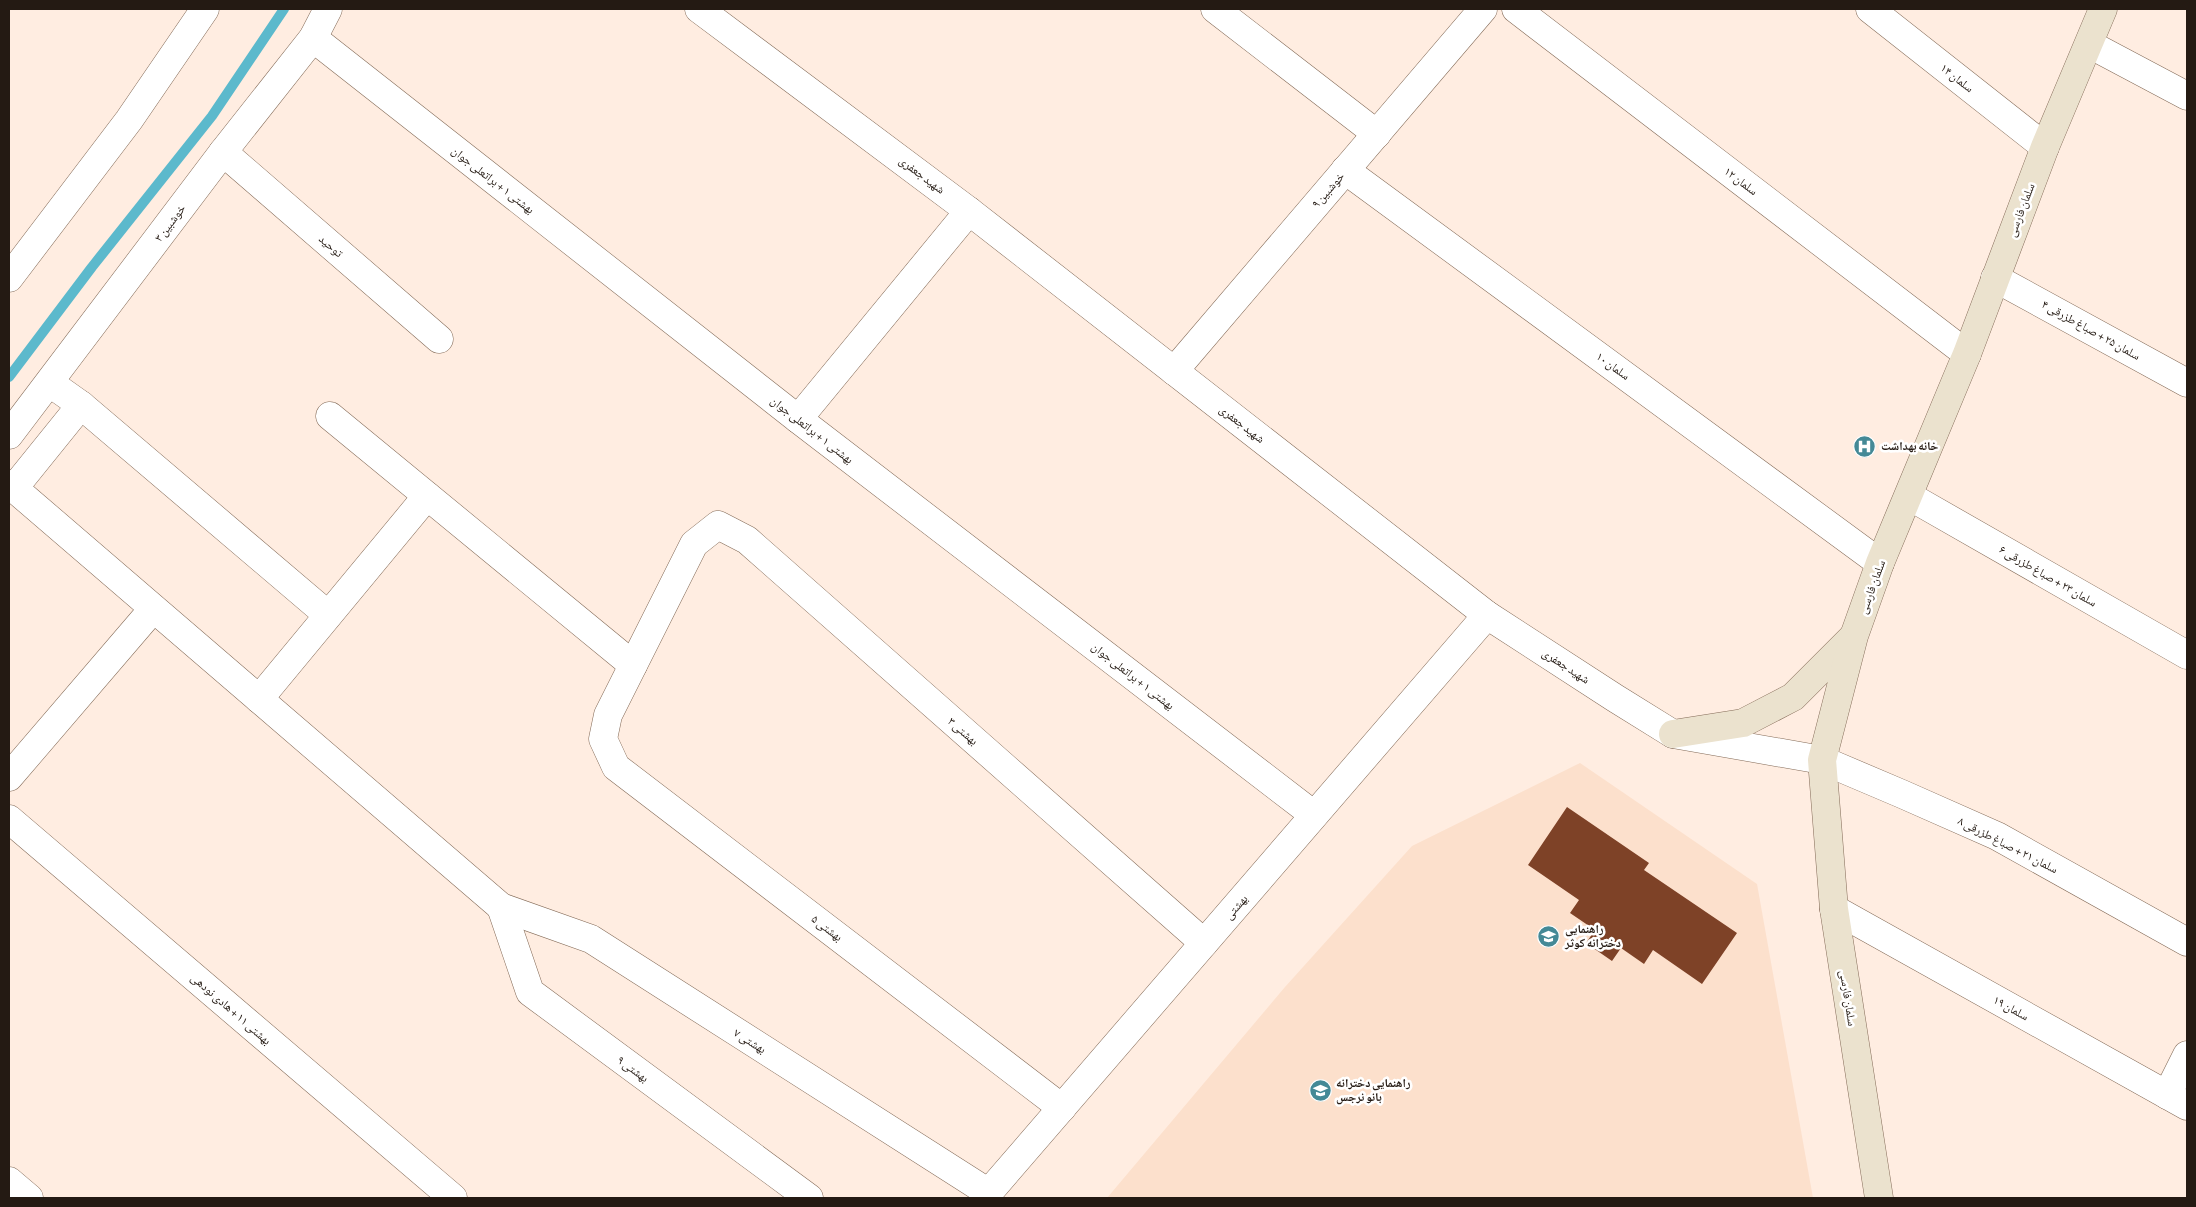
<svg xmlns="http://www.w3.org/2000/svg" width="2196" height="1207" viewBox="0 0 2196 1207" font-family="'Asap Condensed','Noto Naskh Arabic',sans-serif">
	<rect width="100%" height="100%" fill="#ffede1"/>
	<polygon fill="#fce0cc" points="1580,763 1757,884 1813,1198 1107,1198 1285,987 1412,846"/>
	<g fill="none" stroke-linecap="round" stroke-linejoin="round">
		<polyline stroke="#5cb9cc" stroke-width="10" points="9,377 92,267 212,116 284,9"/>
	</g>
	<polygon fill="#7e4227" points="1567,807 1649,863 1644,870 1737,933 1702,984 1653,950 1644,964 1621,948 1612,961 1586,943 1595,930 1570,913 1579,900 1528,865"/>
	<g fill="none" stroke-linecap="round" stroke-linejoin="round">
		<defs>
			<g id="street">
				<polyline points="699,9 969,211 1487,615 1615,698 1673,734 1822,760 1902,794 1997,836 2187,942"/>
				<polyline points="1215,9 1377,134"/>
				<polyline points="1516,9 1967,354"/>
				<polyline points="1870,9 2045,147"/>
				<polyline points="313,38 798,419 1314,815"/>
				<polyline points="2089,44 2187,96"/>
				<polyline points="223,152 439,339"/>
				<polyline points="1345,170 1880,563"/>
				<polyline points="9,278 129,120 205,9"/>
				<polyline points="1995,278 2187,383"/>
				<polyline points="1174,371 1483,9"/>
				<polyline points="50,383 81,405 328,615"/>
				<polyline points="330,416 633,665"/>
				<polyline points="798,419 969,211"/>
				<polyline points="9,435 223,152 313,38 328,9"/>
				<polyline points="9,484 501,907 591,939 989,1193"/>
				<polyline points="14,488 81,405"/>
				<polyline points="1909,496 2187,655"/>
				<polyline points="259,699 427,496"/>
				<polyline points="9,777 153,609"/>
				<polyline points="9,819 453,1198"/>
				<polyline points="501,907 530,992 809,1198"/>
				<polyline points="1834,909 2187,1106"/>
				<polyline points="2167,1095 2187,1055"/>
				<polyline points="1062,1108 616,767 603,739 608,715 694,544 718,525 747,540 1204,943"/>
				<polyline points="9,1181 29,1198"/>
				<polyline points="984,1198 1487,615"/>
			</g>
			<g id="secondary">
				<polyline points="1673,734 1743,723 1793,697 1853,637"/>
				<polyline points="1879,1198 1834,909 1822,760 1854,636 1880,563 1967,354 2045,147 2103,9"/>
			</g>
		</defs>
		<use href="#street" stroke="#846b58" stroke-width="29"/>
		<use href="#secondary" stroke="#846b58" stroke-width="29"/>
		<use href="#street" stroke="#fff" stroke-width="28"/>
		<use href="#secondary" stroke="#ebe2ce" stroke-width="28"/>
	</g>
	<defs>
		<symbol id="hospital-disc" viewBox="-11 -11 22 22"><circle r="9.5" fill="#448996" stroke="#fff"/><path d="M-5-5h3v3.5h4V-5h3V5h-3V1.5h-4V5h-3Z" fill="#fff"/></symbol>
		<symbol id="school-disc" viewBox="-11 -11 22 22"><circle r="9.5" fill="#448996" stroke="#fff"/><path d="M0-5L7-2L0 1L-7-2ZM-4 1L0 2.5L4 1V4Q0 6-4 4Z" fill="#fff"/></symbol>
	</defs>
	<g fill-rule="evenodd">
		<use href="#hospital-disc" x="1852" y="434" width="25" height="25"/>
		<use href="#school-disc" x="1536" y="924" width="25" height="25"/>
		<use href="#school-disc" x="1308" y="1078" width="25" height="25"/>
	</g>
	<g text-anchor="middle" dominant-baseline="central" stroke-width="5" stroke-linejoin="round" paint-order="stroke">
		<g font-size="12" fill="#241a13" stroke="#fff">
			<text transform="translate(1957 78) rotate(38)">سلمان ۱۴</text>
			<text transform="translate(922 175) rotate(37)">شهید جعفری</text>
			<text transform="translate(493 180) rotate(38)">بهشتی ۱ + براتعلی جوان</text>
			<text transform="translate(1741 181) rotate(37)">سلمان ۱۲</text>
			<text transform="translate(1328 190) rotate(-49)">خوشبین ۹</text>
			<text transform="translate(2021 210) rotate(-69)">سلمان فارسی</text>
			<text transform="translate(170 223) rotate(-53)">خوشبین ۳</text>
			<text transform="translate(331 246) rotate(41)">توحید</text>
			<text transform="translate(2091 330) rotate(29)">سلمان ۲۵ + صباغ طزرقی ۴</text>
			<text transform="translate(1613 366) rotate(36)">سلمان ۱۰</text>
			<text transform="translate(1242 424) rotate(38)">شهید جعفری</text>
			<text transform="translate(812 430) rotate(38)">بهشتی ۱ + براتعلی جوان</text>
			<text transform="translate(2048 576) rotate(30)">سلمان ۲۳ + صباغ طزرقی ۶</text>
			<text transform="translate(1872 587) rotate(-70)">سلمان فارسی</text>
			<text transform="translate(1566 666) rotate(33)">شهید جعفری</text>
			<text transform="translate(1133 676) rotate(38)">بهشتی ۱ + براتعلی جوان</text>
			<text transform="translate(963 731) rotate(41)">بهشتی ۳</text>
			<text transform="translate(2008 845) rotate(27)">سلمان ۲۱ + صباغ طزرقی ۸</text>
			<text transform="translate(1236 907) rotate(-49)">بهشتی</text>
			<text transform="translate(827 928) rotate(37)">بهشتی ۵</text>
			<text transform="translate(1848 998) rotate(81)">سلمان فارسی</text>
			<text transform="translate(2011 1008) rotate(29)">سلمان ۱۹</text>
			<text transform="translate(231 1009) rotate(41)">بهشتی ۱۱ + هادی نودهی</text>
			<text transform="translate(750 1041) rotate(32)">بهشتی ۷</text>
			<text transform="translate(633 1069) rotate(36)">بهشتی ۹</text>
		</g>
		<g font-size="12" font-weight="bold" fill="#241a13" stroke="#fff" text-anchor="start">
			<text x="1881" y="446">خانه بهداشت</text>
			<text x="1565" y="929">راهنمایی<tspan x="1565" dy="14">دخترانه کوثر</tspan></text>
			<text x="1336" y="1083">راهنمایی دخترانه<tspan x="1336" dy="14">بانو نرجس</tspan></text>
		</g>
	</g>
	<rect width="2196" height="1207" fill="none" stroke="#241a13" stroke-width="20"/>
</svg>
